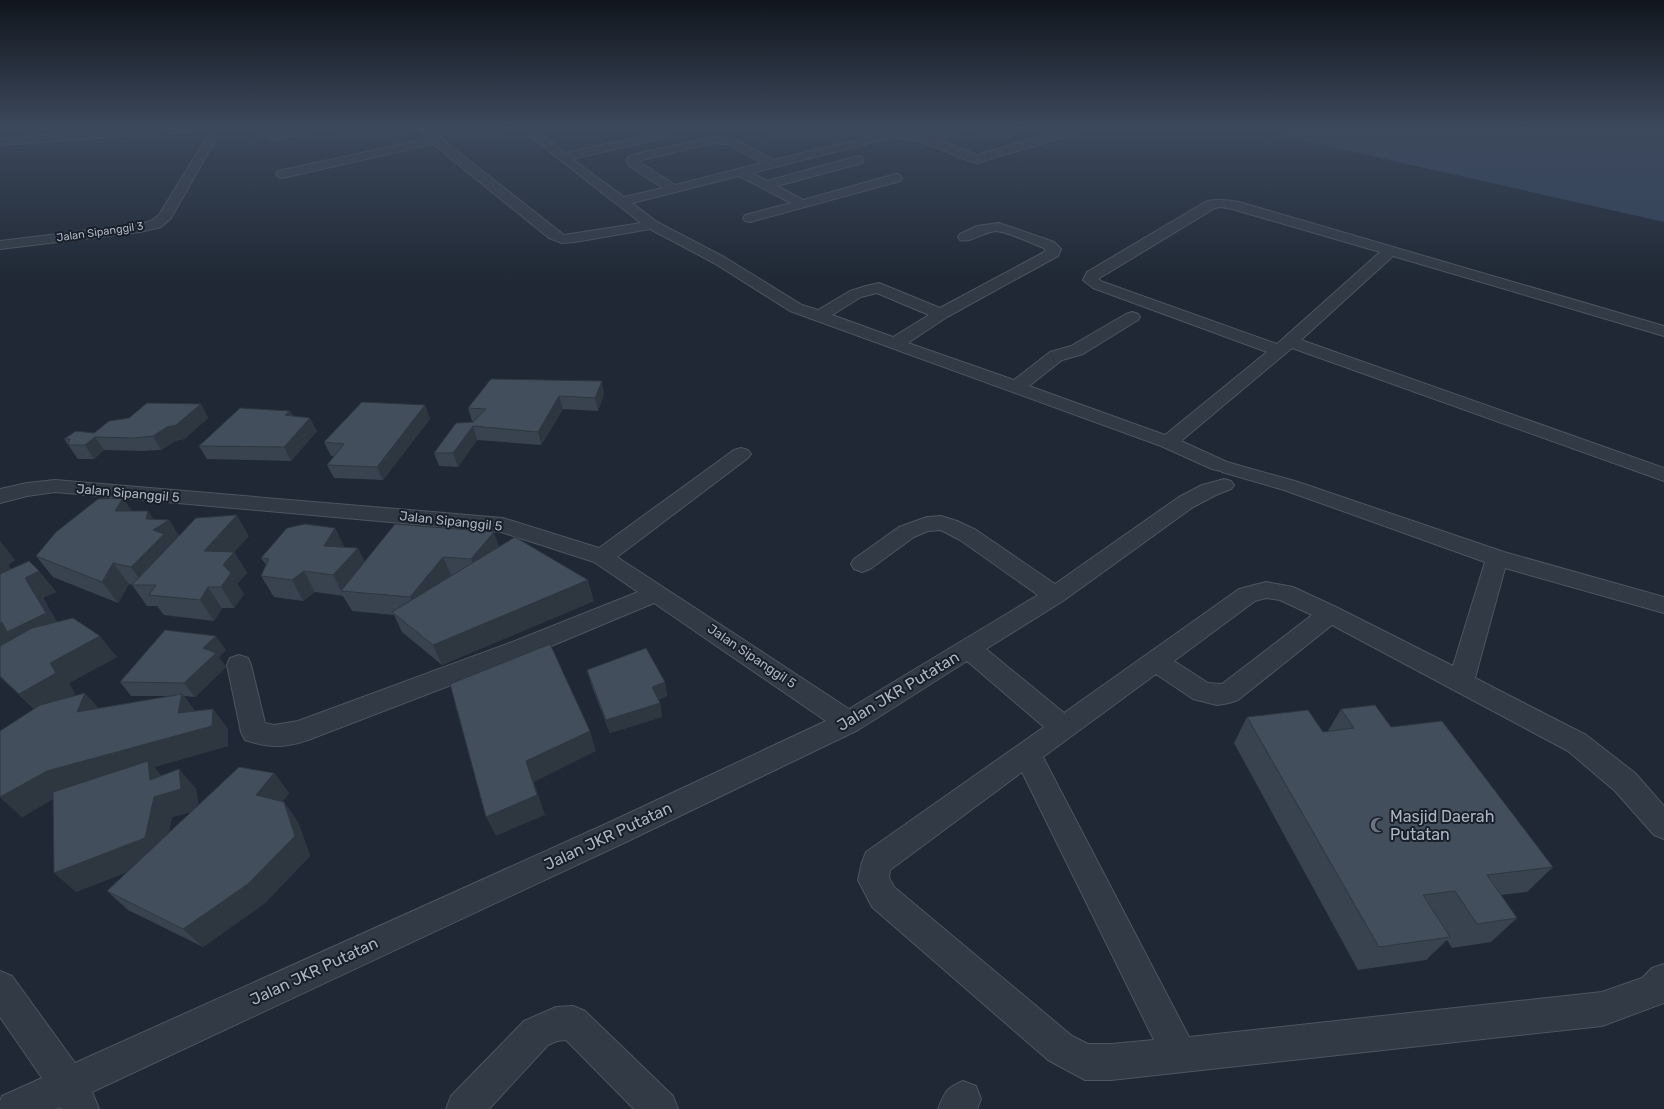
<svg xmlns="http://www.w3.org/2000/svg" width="1664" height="1109" viewBox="0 0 1664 1109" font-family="Rubik,sans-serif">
	<rect width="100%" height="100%" fill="#1f2834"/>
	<polygon fill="#33445b" points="1239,126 1664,126 1664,222"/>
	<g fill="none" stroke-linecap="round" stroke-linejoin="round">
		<defs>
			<g id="minor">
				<polygon points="164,126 223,127 171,218 161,227 140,232 0,249 0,241 140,224 151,221 159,215 211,130 0,145 0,139"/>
				<polygon points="310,126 333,126 328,129 274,140 268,137 270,135"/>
				<path d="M413 126H425L564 235 641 223 517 126H530L565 153 659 133 663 134 665 136 663 138 572 159 624 197 663 188 629 166 626 160 631 155 713 137 734 139 774 160 893 131 924 135 959 126H979L978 128 937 139 977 155 1077 126H1095L1094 128 977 163 967 160 920 141 893 137 752 173 767 181 858 156 862 157 864 160 862 163 777 186 803 200 896 174 900 175 902 178 900 181 750 222 745 221 743 218 745 215 791 203 739 176 632 203 657 222 724 257 802 305 818 310 850 291 866 286 879 283 940 308 1046 251 1044 248C1033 244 1006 231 996 231 983 232 972 243 960 240L958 237 960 234 977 226 999 223 1054 242 1061 249 1058 256 947 317 908 343 1014 380 1050 352 1071 346 1126 314 1132 312 1138 314 1140 317 1138 320 1083 354 1062 360 1029 386 1165 435 1267 352 1093 288 1083 280 1087 272 1207 201C1218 199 1228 200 1239 202L1664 326V336L1393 256 1301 340 1664 468V481L1292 348 1181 441 1227 462 1298 482 1504 552 1664 597V613L1505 568 1475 678 1586 735 1635 773 1664 806V839L1654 835 1615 791 1568 751 1332 625 1238 700 1229 703 1217 705 1193 699 1156 674 1043 757 1189 1037 1602 992 1642 978 1652 968 1664 964V1003L1602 1026 1111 1080H1085L1048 1060 872 907 858 880 862 862 866 852 1044 727 967 661 858 730 628 841 92 1092 99 1109H62L60 1107 55 1109H0V1101L2 1096 42 1078 0 1017V971L12 976 75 1063 608 823 826 721 654 603 532 654 308 740C284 748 269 748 245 740L241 732 227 665 230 658 239 655 248 658 251 665 265 723 274 725 298 721 515 641 638 592 594 562 501 532 55 492 27 496 0 503V489L27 483 55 480 503 518 599 548 734 450 741 448 748 450 751 454 748 458 617 557 849 709 1038 595 960 540 941 530 928 531 914 537 870 569 862 572 854 569 851 564 854 559 899 527 927 517 941 516 957 521 976 530 1055 584 1179 497 1202 485 1217 481 1224 479 1231 481 1234 485 1231 489 1216 495 1193 507 1063 601 986 649 1064 713 1239 589 1266 582 1293 587 1338 608 1453 666 1485 562 1284 490 1222 472 1221 471 1212 469 1161 446 790 311 714 263 650 229 575 242 562 243 549 238 433 144 282 178 278 177 276 174 278 171 282 170 427 139ZM713 143 728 144 762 163 675 185 638 161ZM1221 207 1232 209 1380 252 1277 344 1103 282 1098 279 1215 208ZM877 293 929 315 893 337 832 315 861 297ZM1266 598 1280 600 1312 615 1222 684 1208 683 1174 661 1255 601ZM1022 772 1154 1040 1111 1044H1088L1072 1036 894 887 889 878 890 870Z"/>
				<polygon points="573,1006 585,1011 673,1096 678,1109 634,1109 566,1040 557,1041 548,1045 489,1109 446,1109 451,1096 524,1021 556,1007"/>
				<path d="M963 1081 976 1086 981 1099 977 1109H938C945 1092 946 1088 963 1081Z"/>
			</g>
		</defs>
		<use href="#minor" stroke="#4d5560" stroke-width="2"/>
		<use href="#minor" fill="#323a45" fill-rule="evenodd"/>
	</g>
	<g fill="#39434f" fill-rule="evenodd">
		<polygon points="491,379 604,394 598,411 563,409 541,445 477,440 458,467 439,466 434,453 474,421 472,421 468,408"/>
		<polygon points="201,404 208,418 184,439 175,441 161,450 142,451 104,450 94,459 78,459 64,439 94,433 129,418"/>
		<polygon points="425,405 430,419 383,480 334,478 327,465 335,456 331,456 324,442"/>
		<polygon points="290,411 293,416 317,431 291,461 207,459 199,446"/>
		<polygon points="123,498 131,511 154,519 169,520 179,536 249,536 234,552 247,573 237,584 244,594 234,608 222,608 214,621 164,615 157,606 147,606 132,585 129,584 118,603 53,577 36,556"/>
		<polygon points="335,528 344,547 364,562 499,547 594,601 442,665 402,632 394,615 352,611 343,596 315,592 303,601 274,597 261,576 266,565 261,558"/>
		<path d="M0 541 15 560 8 565 11 569 39 571 56 592 43 598 57 622 117 657 69 683 75 694 70 697 99 708 169 696H131L120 682 226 650 219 657 226 667 195 697 184 696 195 711 213 709 228 729V746L154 767 161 776 179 769 196 789 198 805 274 773 289 793 282 802H284L298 822 310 856 265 903 203 947 128 910 107 891 127 872 76 892 53 799 22 817 0 797V731L34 709 0 677ZM191 812 169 832 172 817Z"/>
		<polygon points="587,670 665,682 667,696 658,700 660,703 662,717 610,733 591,684"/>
		<polygon points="1341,709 1391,727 1553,867 1527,892 1501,895 1517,918 1491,942 1452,948 1447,940 1426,960 1358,970 1234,743 1247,717 1323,732 1328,731"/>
	</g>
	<g fill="#2e3740">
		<polygon points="602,381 604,394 598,411 595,398"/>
		<polygon points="559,396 563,409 541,445 538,432"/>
		<polygon points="201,404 208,418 184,439 175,441 161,450 153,436"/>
		<polygon points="425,405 430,419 383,480 377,467"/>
		<polygon points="290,411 297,424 285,415"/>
		<polygon points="310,418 317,431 291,461 284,447"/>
		<polygon points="473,426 477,440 458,467 453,453"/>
		<polygon points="95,437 104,450 94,459 85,445"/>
		<polygon points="123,498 137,518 115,511"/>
		<polygon points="148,511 159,526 169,520 182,540 144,585 131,567"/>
		<polygon points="237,515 249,536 234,552 247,573 237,584 244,594 234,608 221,587 204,551"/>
		<polygon points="335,528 345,548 324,546"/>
		<polygon points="494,532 501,552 479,580 471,559"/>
		<polygon points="0,541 15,560 8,565 16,575 0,586"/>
		<polygon points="358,548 368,568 341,591 333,575"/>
		<polygon points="443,557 452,577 419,617 410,597"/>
		<polygon points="113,563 129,584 118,603 102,582"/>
		<polygon points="39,571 56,592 43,598 64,634 0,650 0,623 2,622 25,578"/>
		<polygon points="304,571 315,592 303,601 292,580"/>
		<polygon points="588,580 594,601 442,665 433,645"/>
		<polygon points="208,587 222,608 214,621 200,600"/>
		<polygon points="100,636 117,657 69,683 75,694 39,714 19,694 50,663"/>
		<polygon points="216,636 226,650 219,657 226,667 195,697 184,683 203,648"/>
		<polygon points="665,682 667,696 655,701 652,687"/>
		<polygon points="85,693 103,713 77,712"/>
		<polygon points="182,694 198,715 213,709 228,729 228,746 154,767 166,781 179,769 196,789 199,809 172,817 164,857 76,892 54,873 67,791 22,817 0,797 47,771 178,713"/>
		<polygon points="660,703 662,717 610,733 606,720"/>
		<polygon points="590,731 596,751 534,782 545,815 496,836 486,817 526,761"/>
		<polygon points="274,773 289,793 272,814 256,795"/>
		<polygon points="284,802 298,822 310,856 265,903 203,947 183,929"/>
	</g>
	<g fill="#424e5c" stroke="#2e3740">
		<polygon points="491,379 602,381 595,398 559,396 538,432 473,426 453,453 434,453 456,423 473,422 486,409 468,408"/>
		<polygon points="362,402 425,405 377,467 327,465 344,444 324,442"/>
		<polygon points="147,403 201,404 176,425 167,427 153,436 134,438 95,437 85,445 68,445 70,439 64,439 76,431 94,433 109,421 129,418"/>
		<polygon points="240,408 290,411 285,415 310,418 284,447 199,446"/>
		<polygon points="123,498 115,511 148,511 146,519 169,520 153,530 164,534 131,567 113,563 102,582 36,556 56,532 98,499"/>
		<polygon points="237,515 204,551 234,552 223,565 231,573 221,587 208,587 200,600 149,595 156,585 132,585 196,518"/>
		<polygon points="305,524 335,528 324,546 358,548 333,575 304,571 292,580 261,576 269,559 261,558 287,528"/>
		<polygon points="395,524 494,532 471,559 443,557 410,597 341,591"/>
		<polygon points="515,537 588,580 433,645 392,612"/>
		<polygon points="29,561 39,571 25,578 46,613 7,632 2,622 0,623 0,574"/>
		<polygon points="73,618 100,636 50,663 56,673 19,694 0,676 0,646 32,628"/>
		<polygon points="165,630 216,636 203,648 216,653 184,683 120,682"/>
		<polygon points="550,644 590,731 526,761 537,795 486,817 450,684"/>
		<polygon points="646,648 665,682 652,687 660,703 606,720 587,670"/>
		<polygon points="85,693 77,712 182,694 178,713 213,709 212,726 47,771 0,797 0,731 40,705"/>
		<polygon points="1375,705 1391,727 1442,721 1553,867 1487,875 1517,918 1477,924 1455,891 1423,895 1450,937 1379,947 1247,717 1308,710 1323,732 1354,728 1341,709"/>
		<polygon points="148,761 150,780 179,769 181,789 154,797 145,838 54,873 53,792"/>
		<polygon points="239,767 274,773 256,795 284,802 295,836 248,884 183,929 107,891"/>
	</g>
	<linearGradient id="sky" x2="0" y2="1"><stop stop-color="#11161d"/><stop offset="0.45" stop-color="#3c485c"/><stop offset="1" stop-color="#3c485c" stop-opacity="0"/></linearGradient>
	<rect width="1664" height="282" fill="url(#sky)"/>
	<defs>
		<symbol id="mosque-bare" viewBox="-9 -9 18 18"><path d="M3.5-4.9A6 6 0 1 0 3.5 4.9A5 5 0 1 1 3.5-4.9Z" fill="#6b7280" stroke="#181f29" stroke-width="2.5" paint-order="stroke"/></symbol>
	</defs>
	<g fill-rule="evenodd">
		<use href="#mosque-bare" x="1367" y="814" width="22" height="22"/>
	</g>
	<g text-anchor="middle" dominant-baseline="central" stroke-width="4" stroke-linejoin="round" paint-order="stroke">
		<g font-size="11" fill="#acb5c2" stroke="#181f29">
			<text transform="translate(100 232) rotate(-8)">Jalan Sipanggil 3</text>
		</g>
		<g font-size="13" fill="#acb5c2" stroke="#181f29">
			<text transform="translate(128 493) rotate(5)">Jalan Sipanggil 5</text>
			<text transform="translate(451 521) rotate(6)">Jalan Sipanggil 5</text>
			<text transform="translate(752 656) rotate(34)">Jalan Sipanggil 5</text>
		</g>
		<g font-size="16" fill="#acb5c2" stroke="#181f29">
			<text transform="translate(898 691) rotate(-31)">Jalan JKR Putatan</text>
			<text transform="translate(608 836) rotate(-25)">Jalan JKR Putatan</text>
			<text transform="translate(314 971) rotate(-25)">Jalan JKR Putatan</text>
		</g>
		<g font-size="16" fill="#acb5c2" stroke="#181f29" text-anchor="start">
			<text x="1390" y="816">Masjid Daerah<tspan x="1390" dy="18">Putatan</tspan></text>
		</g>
	</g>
</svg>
